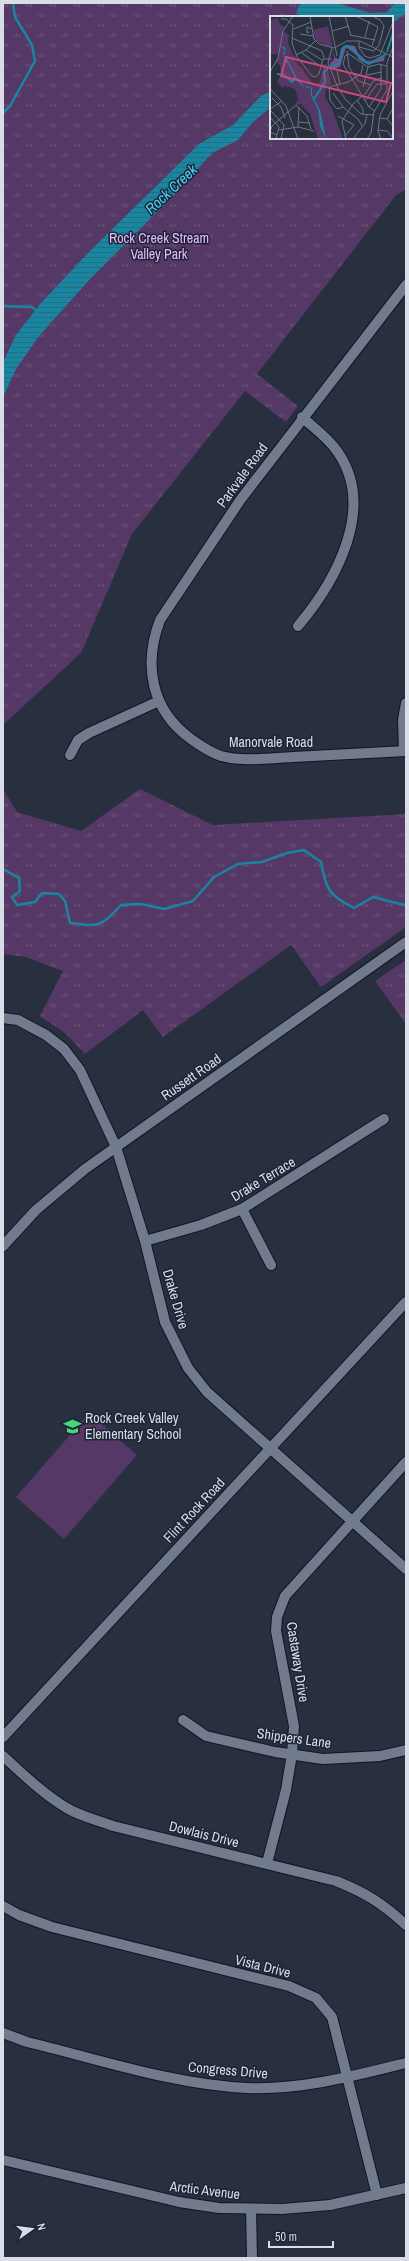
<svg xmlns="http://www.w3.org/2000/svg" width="409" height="2261" viewBox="0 0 409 2261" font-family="'Archivo Narrow',sans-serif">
	<defs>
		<pattern id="park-tufts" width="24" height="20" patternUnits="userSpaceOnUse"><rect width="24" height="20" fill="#553865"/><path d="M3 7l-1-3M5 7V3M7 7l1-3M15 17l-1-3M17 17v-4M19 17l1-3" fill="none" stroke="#6d547b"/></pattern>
		<pattern id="water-rules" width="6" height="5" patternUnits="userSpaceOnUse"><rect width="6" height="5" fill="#1986a1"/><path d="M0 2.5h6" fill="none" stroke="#276e81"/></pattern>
	</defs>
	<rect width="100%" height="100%" fill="#282f3f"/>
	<polygon fill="#553865" points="89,1413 137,1455 64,1539 16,1497"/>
	<g fill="url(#park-tufts)" fill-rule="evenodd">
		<path d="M3 3H406V189L396 195 257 374 298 406 286 422 245 391 132 534 81 653 3 725ZM271 17H392V138H271Z"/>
		<polygon points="3,789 17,812 81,831 140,789 213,825 406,814 406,927 321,987 291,945 163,1037 143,1010 85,1054 65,1033 40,1016 63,971 26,957 3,954"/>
		<polygon points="406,960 406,1024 375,981"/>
	</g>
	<g fill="url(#water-rules)">
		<polygon points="304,3 336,3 371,13 387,12 395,3 405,3 406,13 392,23 392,17 307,17 296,14 299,5"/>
		<polygon points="271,91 271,107 253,122 238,140 212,153 173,196 91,278 39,336 16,369 3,397 3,362 16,335 41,303 90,251 199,144 233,125 261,96"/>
	</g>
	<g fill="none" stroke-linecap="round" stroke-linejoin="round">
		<g stroke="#1986a1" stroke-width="2.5">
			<polyline points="3,113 10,106 35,61 32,45 15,17 13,3"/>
			<polyline points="3,306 32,307 38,312"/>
			<path d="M3 869 19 878 20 891 12 897 17 905 35 902 42 893 59 894 65 901 70 923C99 927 101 927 121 905L141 904 164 909 193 901 214 877 238 864 262 862 287 853 304 850 321 862C326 889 328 895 354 908L373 897 404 905"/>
		</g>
		<defs>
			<g id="street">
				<path d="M406 285 241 499 160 620C143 665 151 710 191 739 201 746 209 752 221 756 243 762 270 758 293 757 331 755 368 753 406 751"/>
				<path d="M298 626C336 581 377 507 337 451 328 438 314 428 302 417"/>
				<polyline points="404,751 403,720 406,703"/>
				<polyline points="70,755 78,740 89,733 159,701"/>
				<polyline points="3,1018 18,1020 46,1035 64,1049 80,1070 116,1147 145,1241 165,1322 188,1368 207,1392 406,1569"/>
				<polyline points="242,1209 271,1265"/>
				<polyline points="145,1241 201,1225 242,1209 384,1119"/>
				<polyline points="183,1720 206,1736 275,1752 323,1759 380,1756 406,1750"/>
				<polyline points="3,1737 406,1302"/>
				<path d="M3 1756C23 1774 42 1793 65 1807 79 1816 97 1820 113 1826L336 1881C366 1893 382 1903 406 1925"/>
				<polyline points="267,1863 286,1790 292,1754 294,1726 276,1631 277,1617 285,1596 406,1462"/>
				<polyline points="3,1906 19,1915 52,1927 289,1986 316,1998 332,2017 377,2195"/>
				<path d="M3 2033 27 2042C98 2059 175 2085 247 2088 301 2090 354 2076 406 2063"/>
			</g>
			<g id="secondary">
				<polyline points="3,1246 36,1210 85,1169 406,942"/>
				<polyline points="3,2160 179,2202 219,2208 282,2209 330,2205 406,2188"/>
				<polyline points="251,2209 252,2258"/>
			</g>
		</defs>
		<use href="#street" stroke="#101625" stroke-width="12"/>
		<use href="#secondary" stroke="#101625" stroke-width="12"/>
		<use href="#street" stroke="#727a8e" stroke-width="10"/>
		<use href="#secondary" stroke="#727a8e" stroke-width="10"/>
	</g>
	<defs>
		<symbol id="school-bare" viewBox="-9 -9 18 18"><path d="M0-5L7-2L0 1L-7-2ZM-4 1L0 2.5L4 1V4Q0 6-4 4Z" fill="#47d779" stroke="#1e2535" stroke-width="2.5" paint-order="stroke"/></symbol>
	</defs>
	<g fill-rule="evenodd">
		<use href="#school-bare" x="60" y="1414" width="25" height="25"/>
	</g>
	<g text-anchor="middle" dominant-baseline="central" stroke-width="3" stroke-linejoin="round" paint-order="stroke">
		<g font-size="14" fill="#e6bafe" stroke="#1e2535">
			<text x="159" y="238">Rock Creek Stream<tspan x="159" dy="16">Valley Park</tspan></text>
		</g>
		<g font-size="14" fill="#d8dde8" stroke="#1e2535">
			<text transform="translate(242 475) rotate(-54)">Parkvale Road</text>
			<text x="271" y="742">Manorvale Road</text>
			<text transform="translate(191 1077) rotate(-35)">Russett Road</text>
			<text transform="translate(263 1179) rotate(-31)">Drake Terrace</text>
			<text transform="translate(176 1299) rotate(74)">Drake Drive</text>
			<text transform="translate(194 1510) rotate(-47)">Flint Rock Road</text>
			<text transform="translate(298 1662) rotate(81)">Castaway Drive</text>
			<text transform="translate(294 1738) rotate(8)">Shippers Lane</text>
			<text transform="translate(204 1834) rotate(14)">Dowlais Drive</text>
			<text transform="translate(263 1966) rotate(14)">Vista Drive</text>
			<text transform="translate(228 2070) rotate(5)">Congress Drive</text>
			<text transform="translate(205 2190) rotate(7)">Arctic Avenue</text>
		</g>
		<g font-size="14" fill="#d8dde8" stroke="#1e2535" text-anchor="start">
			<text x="85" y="1418">Rock Creek Valley<tspan x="85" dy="16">Elementary School</tspan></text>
		</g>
		<g font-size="15" font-style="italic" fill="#47d4fb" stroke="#1e2535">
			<text transform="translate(171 189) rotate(-43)">Rock Creek</text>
		</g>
	</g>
	<g transform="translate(270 16)">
		<rect width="123" height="123" fill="#282f3f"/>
		<path d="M77 29 85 30 88 37 97 45 108 44 115 39 114 45 98 48 76 31 70 51 61 53 60 47 64 44 63 35 65 42 69 43 72 31Z" fill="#78528c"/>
		<path d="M8 2 10 8 15 11 13 15 19 19 18 26 23 39 26 40 24 44 31 52 33 51 32 53 45 70 50 66 53 51 51 49 57 48 61 68 56 70 55 81 62 93 73 123H48L40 98 31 88 25 89 28 83 25 73 15 70 12 72 7 65 11 59 10 49 6 46 9 38H0V4ZM58 10 62 26V32L46 25 43 14Z" fill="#553865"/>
		<path d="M13 30 16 33 14 40 16 41 27 62 34 71 37 70 42 72V79L50 94 56 123 50 110 48 93 41 80V72L33 71 25 62 18 47 15 46 16 42 14 41 13 38 15 33 11 32Z" fill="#1986a1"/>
		<path fill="none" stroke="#1986a1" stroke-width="2" d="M117 36 123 17M60 50 69 48 72 33 76 30 85 34 90 43 99 48 116 38M7 58 14 59 22 66 26 61M44 83 55 66 54 56 58 52"/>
		<path fill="none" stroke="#6e7583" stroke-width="1" d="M40 0 44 23 49 28 64 32 77 25H90L123 41M59 0 67 40M75 0 81 20M86 0 108 11 102 30M11 3H16L23 9 22 27 27 41 42 60 45 61M24 13 41 6M62 15 79 10M39 16 37 17V11L42 13M30 18 43 20M80 19 105 24M95 21 99 5M22 22 52 35 54 42M89 25V32L95 40 100 42 110 39 123 6M89 31 104 35 109 29 114 10 110 4 102 0M62 32 58 47 68 72 76 84 91 98 103 99M36 34 52 44M77 35 79 51 88 65 101 69M32 37 50 50M26 39 36 34 45 25M67 55 70 68M0 56 8 42 13 15 23 0M97 59 112 56M45 61 49 58 53 43H62M93 71 98 51M0 73 16 90 28 123M63 77 74 92 88 103 92 110M2 82 11 91 15 102M87 84 93 93V99M95 85 107 68H117M73 91 67 93 60 84 59 71 78 66 91 58 93 49M99 91 111 73V48M0 93 12 85M0 94 14 109 11 123M105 95 99 91 73 48 75 40 79 38 98 51 109 48 116 50M68 100 84 109 75 120M0 101 9 111 6 123M110 102 117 103 123 110M117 103 123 92M28 106 40 107M28 111 29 91M9 114 28 111 44 115M108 114 117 115 123 122M7 119 0 116 2 110 26 89 37 100 41 113M76 123 72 105 83 88 96 77 103 65 112 62M83 123 95 107 97 99M97 123 101 117 104 96 117 74V47L123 31M111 123 108 115 110 99 123 75"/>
		<path fill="#c8497e" fill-opacity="0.15" stroke="#c8497e" stroke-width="2" d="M16 41 121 67 116 86 11 60Z"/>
		<rect width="123" height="123" fill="none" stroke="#d8dde8" stroke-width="2"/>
	</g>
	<rect width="409" height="2261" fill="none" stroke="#d8dde8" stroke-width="8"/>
	<g transform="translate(32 2229) rotate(76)" stroke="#1e2535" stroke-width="3" paint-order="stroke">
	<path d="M0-3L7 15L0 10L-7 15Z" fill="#d8dde8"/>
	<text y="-6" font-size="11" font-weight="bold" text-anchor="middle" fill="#d8dde8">N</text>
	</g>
	<path d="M269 2241v6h64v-6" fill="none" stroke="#d8dde8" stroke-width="2"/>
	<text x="275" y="2241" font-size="12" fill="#d8dde8" stroke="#1e2535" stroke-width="3" paint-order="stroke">50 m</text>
</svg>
